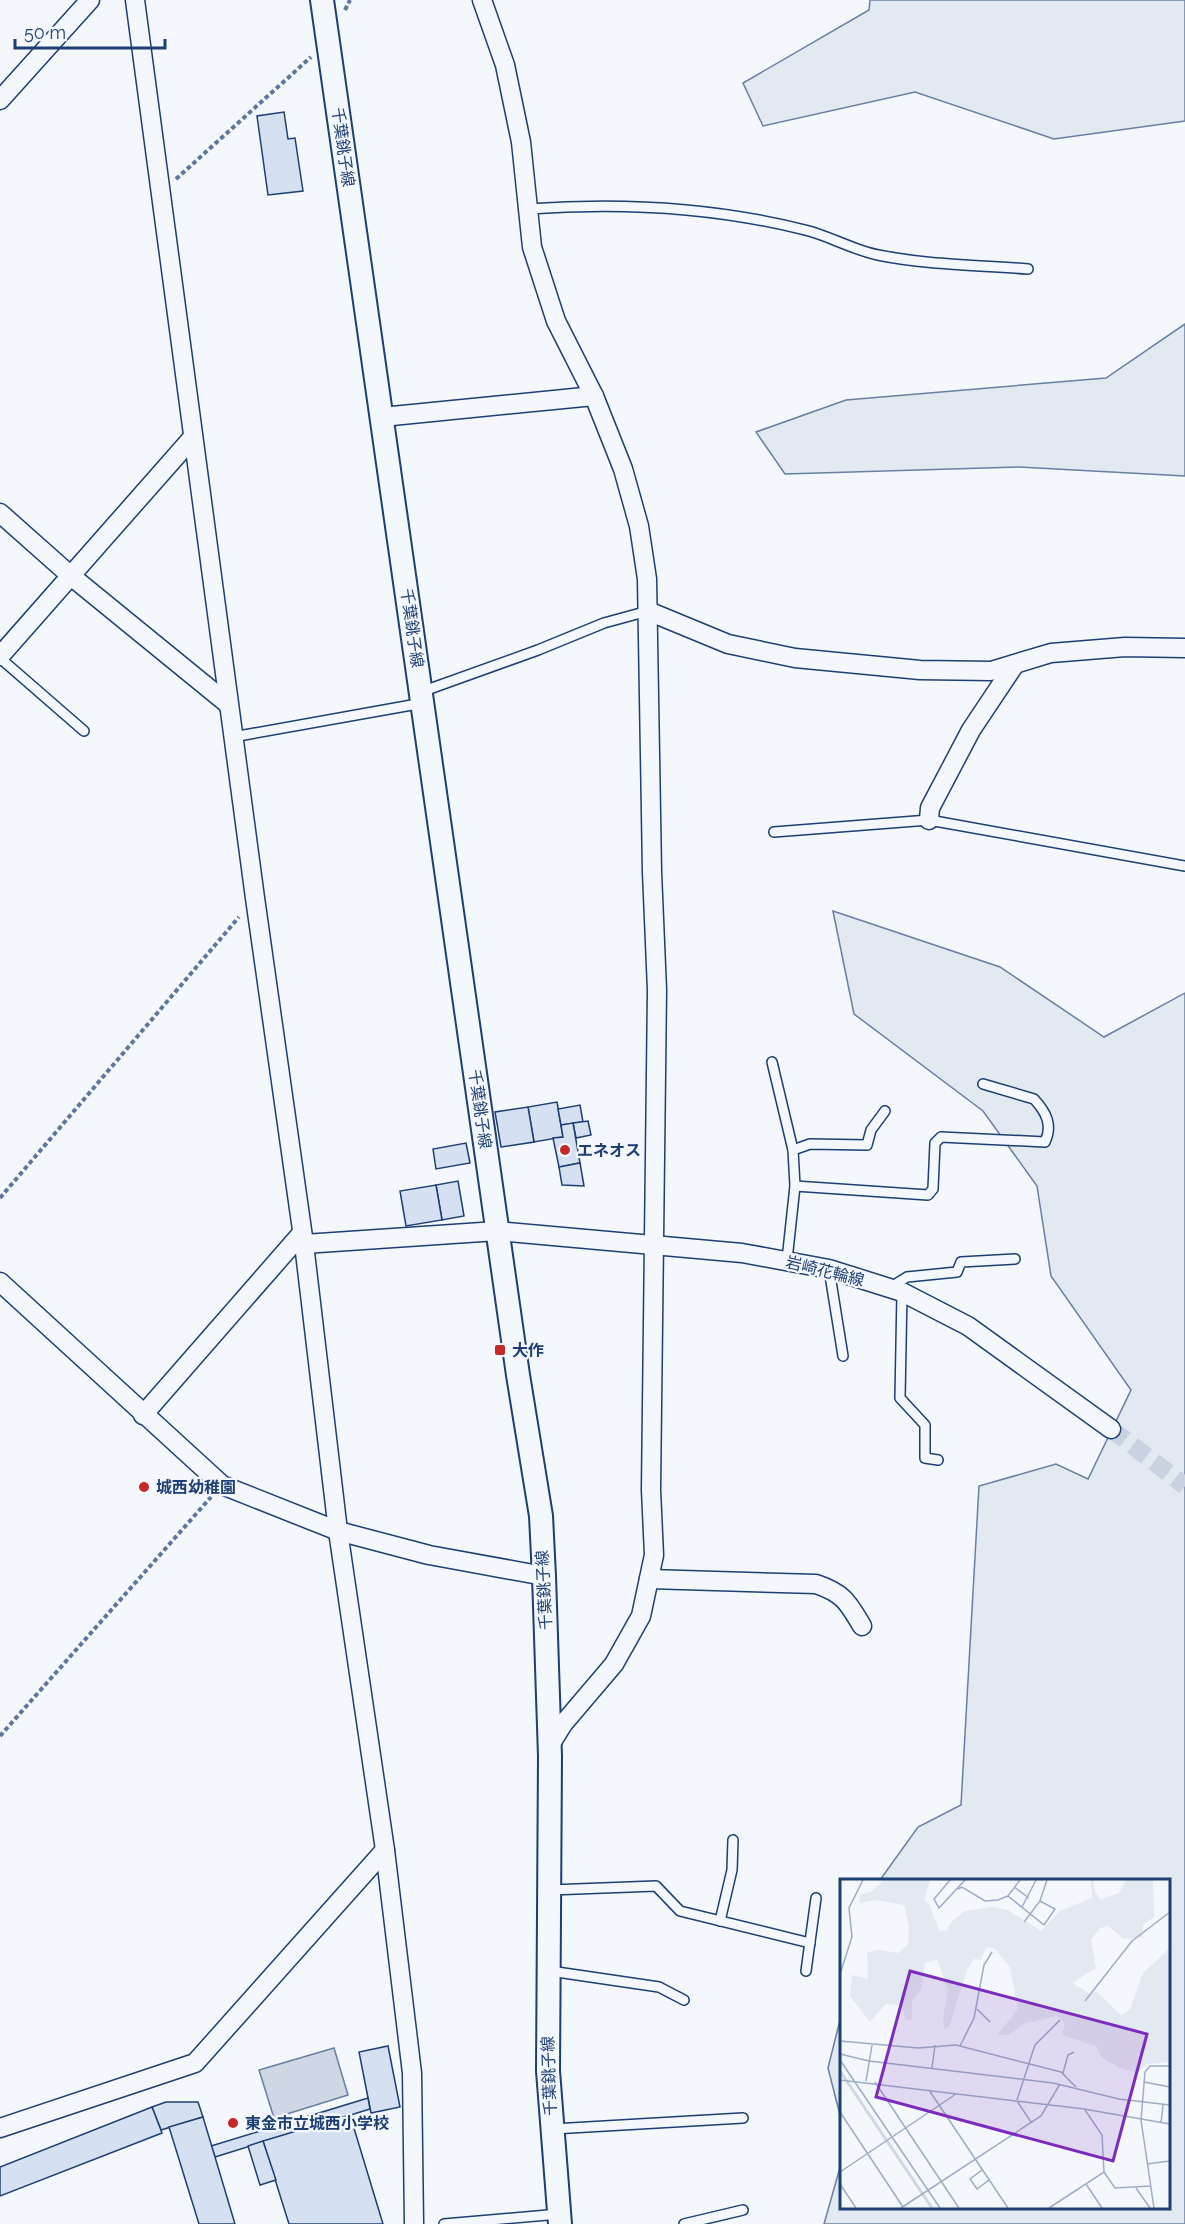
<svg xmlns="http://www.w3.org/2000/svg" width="1185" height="2224" viewBox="0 0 1185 2224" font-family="Raleway,'Noto Sans JP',sans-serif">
	<rect width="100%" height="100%" fill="#f4f7fb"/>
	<g fill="#e3e9f0" stroke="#687fa3" stroke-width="1.5">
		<polygon points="870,0 1185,0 1185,121 1054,139 915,92 763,126 743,83 869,10"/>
		<polygon points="1185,324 1185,476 1019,467 785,474 756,432 846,400 1106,378"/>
		<polygon points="833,911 1000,967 1104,1037 1185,993 1185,2224 824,2224 841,2164 842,2208 1168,2208 1168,1880 880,1880 918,1827 961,1805 979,1486 1056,1464 1088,1479 1131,1390 1051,1276 1037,1186 983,1111 854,1014"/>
		<polygon points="841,2016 841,2119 828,2068"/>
	</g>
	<polygon fill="#cfd7e4" stroke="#687fa3" stroke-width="1.5" points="334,2048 348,2095 274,2118 259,2070"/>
	<g fill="#d5e0f0" stroke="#1d3f73" stroke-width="1.5">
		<polygon points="284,112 288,139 295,138 303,191 268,195 257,116"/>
		<polygon points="557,1102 563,1137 534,1142 528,1107"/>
		<polygon points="580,1105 583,1122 561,1125 558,1109"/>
		<polygon points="528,1107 534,1142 501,1147 495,1112"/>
		<polygon points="588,1121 591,1135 576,1138 573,1123"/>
		<polygon points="573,1123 580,1163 559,1167 553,1138 563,1137 561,1125"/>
		<polygon points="466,1143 470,1163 436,1169 433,1149"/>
		<polygon points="580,1163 584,1186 562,1185 559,1167"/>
		<polygon points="458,1181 464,1216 442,1220 436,1185"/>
		<polygon points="436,1185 442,1220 406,1226 400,1191"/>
		<polygon points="388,2046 400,2107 371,2113 359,2052"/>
		<polygon points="368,2098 370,2109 215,2157 211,2146"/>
		<polygon points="166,2102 198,2102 203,2117 161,2130 152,2107"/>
		<polygon points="152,2107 162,2133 0,2196 0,2167"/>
		<polygon points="350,2115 383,2224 289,2224 263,2141"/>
		<polygon points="203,2117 215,2157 235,2224 199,2224 169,2127"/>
		<polygon points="263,2141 276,2180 260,2185 248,2146"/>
	</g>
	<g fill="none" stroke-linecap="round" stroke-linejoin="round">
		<polyline stroke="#c9d2e0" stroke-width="18" stroke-dasharray="18 9" stroke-linecap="butt" points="1111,1429 1185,1486"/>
		<defs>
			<g id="service">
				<path d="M528 209C622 202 714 207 805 230 830 236 853 250 878 255 927 265 979 265 1028 269"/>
				<polyline points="0,658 84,731"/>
				<polyline points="421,692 538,650 604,623 648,611"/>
				<polyline points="233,737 423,703"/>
				<polyline points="774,832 929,820 1185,866"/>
				<polyline points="772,1062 793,1150 795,1186 787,1260"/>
				<polyline points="793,1150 810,1144 867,1145 871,1130 885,1111"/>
				<path d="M795 1186 928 1195 933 1189 935 1143 941 1137 1045 1142C1053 1125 1046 1112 1034 1099L983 1084"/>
				<polyline points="829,1269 843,1356"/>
				<polyline points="889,1288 907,1277 957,1272 961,1262 1015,1259"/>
				<polyline points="902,1292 900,1398 925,1425 925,1458 938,1460"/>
				<polyline points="550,1890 656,1886 680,1911 810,1943"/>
				<polyline points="720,1921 732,1870 733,1840"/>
				<polyline points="550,1971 659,1987 684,2000"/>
				<polyline points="806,1971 816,1898"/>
				<polyline points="553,2129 743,2118"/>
				<polyline points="444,2224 559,2214"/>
				<polyline points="684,2224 743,2210"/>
			</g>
			<g id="minor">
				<polyline points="135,0 255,898 304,1244 338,1531 385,1850 412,2073 414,2224"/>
				<polyline points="482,0 505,65 521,142 532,247 556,321 594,396 623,469 639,526 647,579 652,872 657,990 651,1490 654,1555 641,1616 614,1664 563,1724 550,1745"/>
				<polyline points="0,100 90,0"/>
				<polyline points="382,417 594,396"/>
				<polyline points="0,513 71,576 228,704"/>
				<polyline points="648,611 728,644 795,658 920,670 991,671 1051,653 1125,647 1185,648"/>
				<polyline points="0,656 193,437"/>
				<polyline points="929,820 930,808 971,730 1015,664"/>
				<polyline points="304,1244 497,1231 742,1253 829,1269 902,1292 968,1326 1111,1429"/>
				<polyline points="0,1282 222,1485 338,1531 429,1555 544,1576"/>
				<polyline points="143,1415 302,1233"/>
				<path d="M649 1579 816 1584C843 1593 848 1602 862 1626"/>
				<polyline points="0,2128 195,2063 385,1850"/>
			</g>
			<polyline id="tertiary" points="322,0 518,1375 541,1516 544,1576 550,1756 548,2071 560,2224"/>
		</defs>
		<use href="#service" stroke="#1d3f73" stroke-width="12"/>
		<use href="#minor" stroke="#1d3f73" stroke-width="21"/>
		<use href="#tertiary" stroke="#1d3f73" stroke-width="26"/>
		<g stroke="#5e769c" stroke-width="4" stroke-dasharray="4.5 3" stroke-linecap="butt">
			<polyline points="345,10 350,0"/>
			<polyline points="176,179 311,57"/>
			<polyline points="0,1198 239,917"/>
			<polyline points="0,1736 211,1497"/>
		</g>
		<use href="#service" stroke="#f4f7fb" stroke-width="9"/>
		<use href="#minor" stroke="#f4f7fb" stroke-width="18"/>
		<use href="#tertiary" stroke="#f4f7fb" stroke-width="22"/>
	</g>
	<g fill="#c62828" stroke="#f4f7fb" stroke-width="2">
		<circle cx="565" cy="1150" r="6"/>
		<rect x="494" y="1344" width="12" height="12" rx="3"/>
		<circle cx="144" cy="1487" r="6"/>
		<circle cx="233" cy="2123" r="6"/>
	</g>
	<g text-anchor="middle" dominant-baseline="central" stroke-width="4.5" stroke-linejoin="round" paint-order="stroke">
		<g font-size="16" fill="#1d3f73" stroke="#f4f7fb">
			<text transform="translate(343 147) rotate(82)">千葉銚子線</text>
			<text transform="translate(412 628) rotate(82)">千葉銚子線</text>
			<text transform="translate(480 1109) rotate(82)">千葉銚子線</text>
			<text transform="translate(825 1271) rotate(14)">岩崎花輪線</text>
			<text transform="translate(544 1590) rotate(-93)">千葉銚子線</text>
			<text transform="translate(549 2076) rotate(-92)">千葉銚子線</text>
		</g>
		<g font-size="16" font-weight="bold" fill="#1d3f73" stroke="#f4f7fb" text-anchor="start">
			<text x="577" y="1150">エネオス</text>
			<text x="512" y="1350">大作</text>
			<text x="156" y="1487">城西幼稚園</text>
			<text x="245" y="2123">東金市立城西小学校</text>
		</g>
	</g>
	<g transform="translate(840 1879)">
		<rect width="330" height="330" fill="#f4f7fb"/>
		<path d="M44 1H90L84 21 89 25 99 51 107 52 112 42 125 32 153 28 168 31 201 52 220 32 252 19 251 1H254L253 8 260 21 279 14 286 1H313L314 38 303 46V58L284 60 268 47 260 49 251 61 256 89 232 104 249 114 257 113 281 136 290 130 303 94 330 69V183L308 185 297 194 280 189 262 179 256 167 222 156 225 144 217 137 183 145 169 156H157L178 130 170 88 154 69 146 68 141 81 134 80 127 91 109 148 104 150 103 139 108 111 97 80 85 84 81 110 72 123V141H66L62 126 46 125 30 143 10 117 12 96 28 100 27 74 37 71 58 74 68 65 69 47 64 26 36 21 19 24 20 16 31 13Z" fill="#e3e9f0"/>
		<path fill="none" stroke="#cfd7e4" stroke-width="3" d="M0 192 92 329"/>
		<path fill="none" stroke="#9eadc5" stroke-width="1.5" d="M110 1 94 20 99 29 125 1M174 8 189 19M118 10 122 8 145 22 158 21 168 17 180 1M168 17 204 46 215 30 200 22M182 28 196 1M184 43 200 22 207 1M0 95 12 58 9 29 23 1M245 122 292 62 330 33M137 130 150 143M0 162 78 169 116 166 221 193 236 208M120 167 134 139 144 86 152 73M0 175 29 182 213 204 279 220 330 226M0 181 100 329M92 189 95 166M223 194 228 176 234 173M0 201 244 230 330 245M26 202 32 166M35 203 119 329M304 203 330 208M89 211 168 329M177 221 195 166 220 141M177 222 191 243M245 231 262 256 264 293M0 233 63 328M321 244 323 226M307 285 330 282M142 291 130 300 137 310 149 301M0 293 116 215M0 305 16 329M246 305 262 329M296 309 310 329M61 329 201 237 220 205M209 329 264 293 275 309 311 307M314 329 301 241 305 193 310 187H330"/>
		<path fill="#7b2cbf" fill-opacity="0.15" stroke="#7b2cbf" stroke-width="3" d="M70 92 307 155 273 282 36 218Z"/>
		<rect width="330" height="330" fill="none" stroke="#1d3f73" stroke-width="3"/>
	</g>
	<path d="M15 39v9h150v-9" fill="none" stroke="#1d3f73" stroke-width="3"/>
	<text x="24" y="39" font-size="18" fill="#1d3f73" stroke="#f4f7fb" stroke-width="4.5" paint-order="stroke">50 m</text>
</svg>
